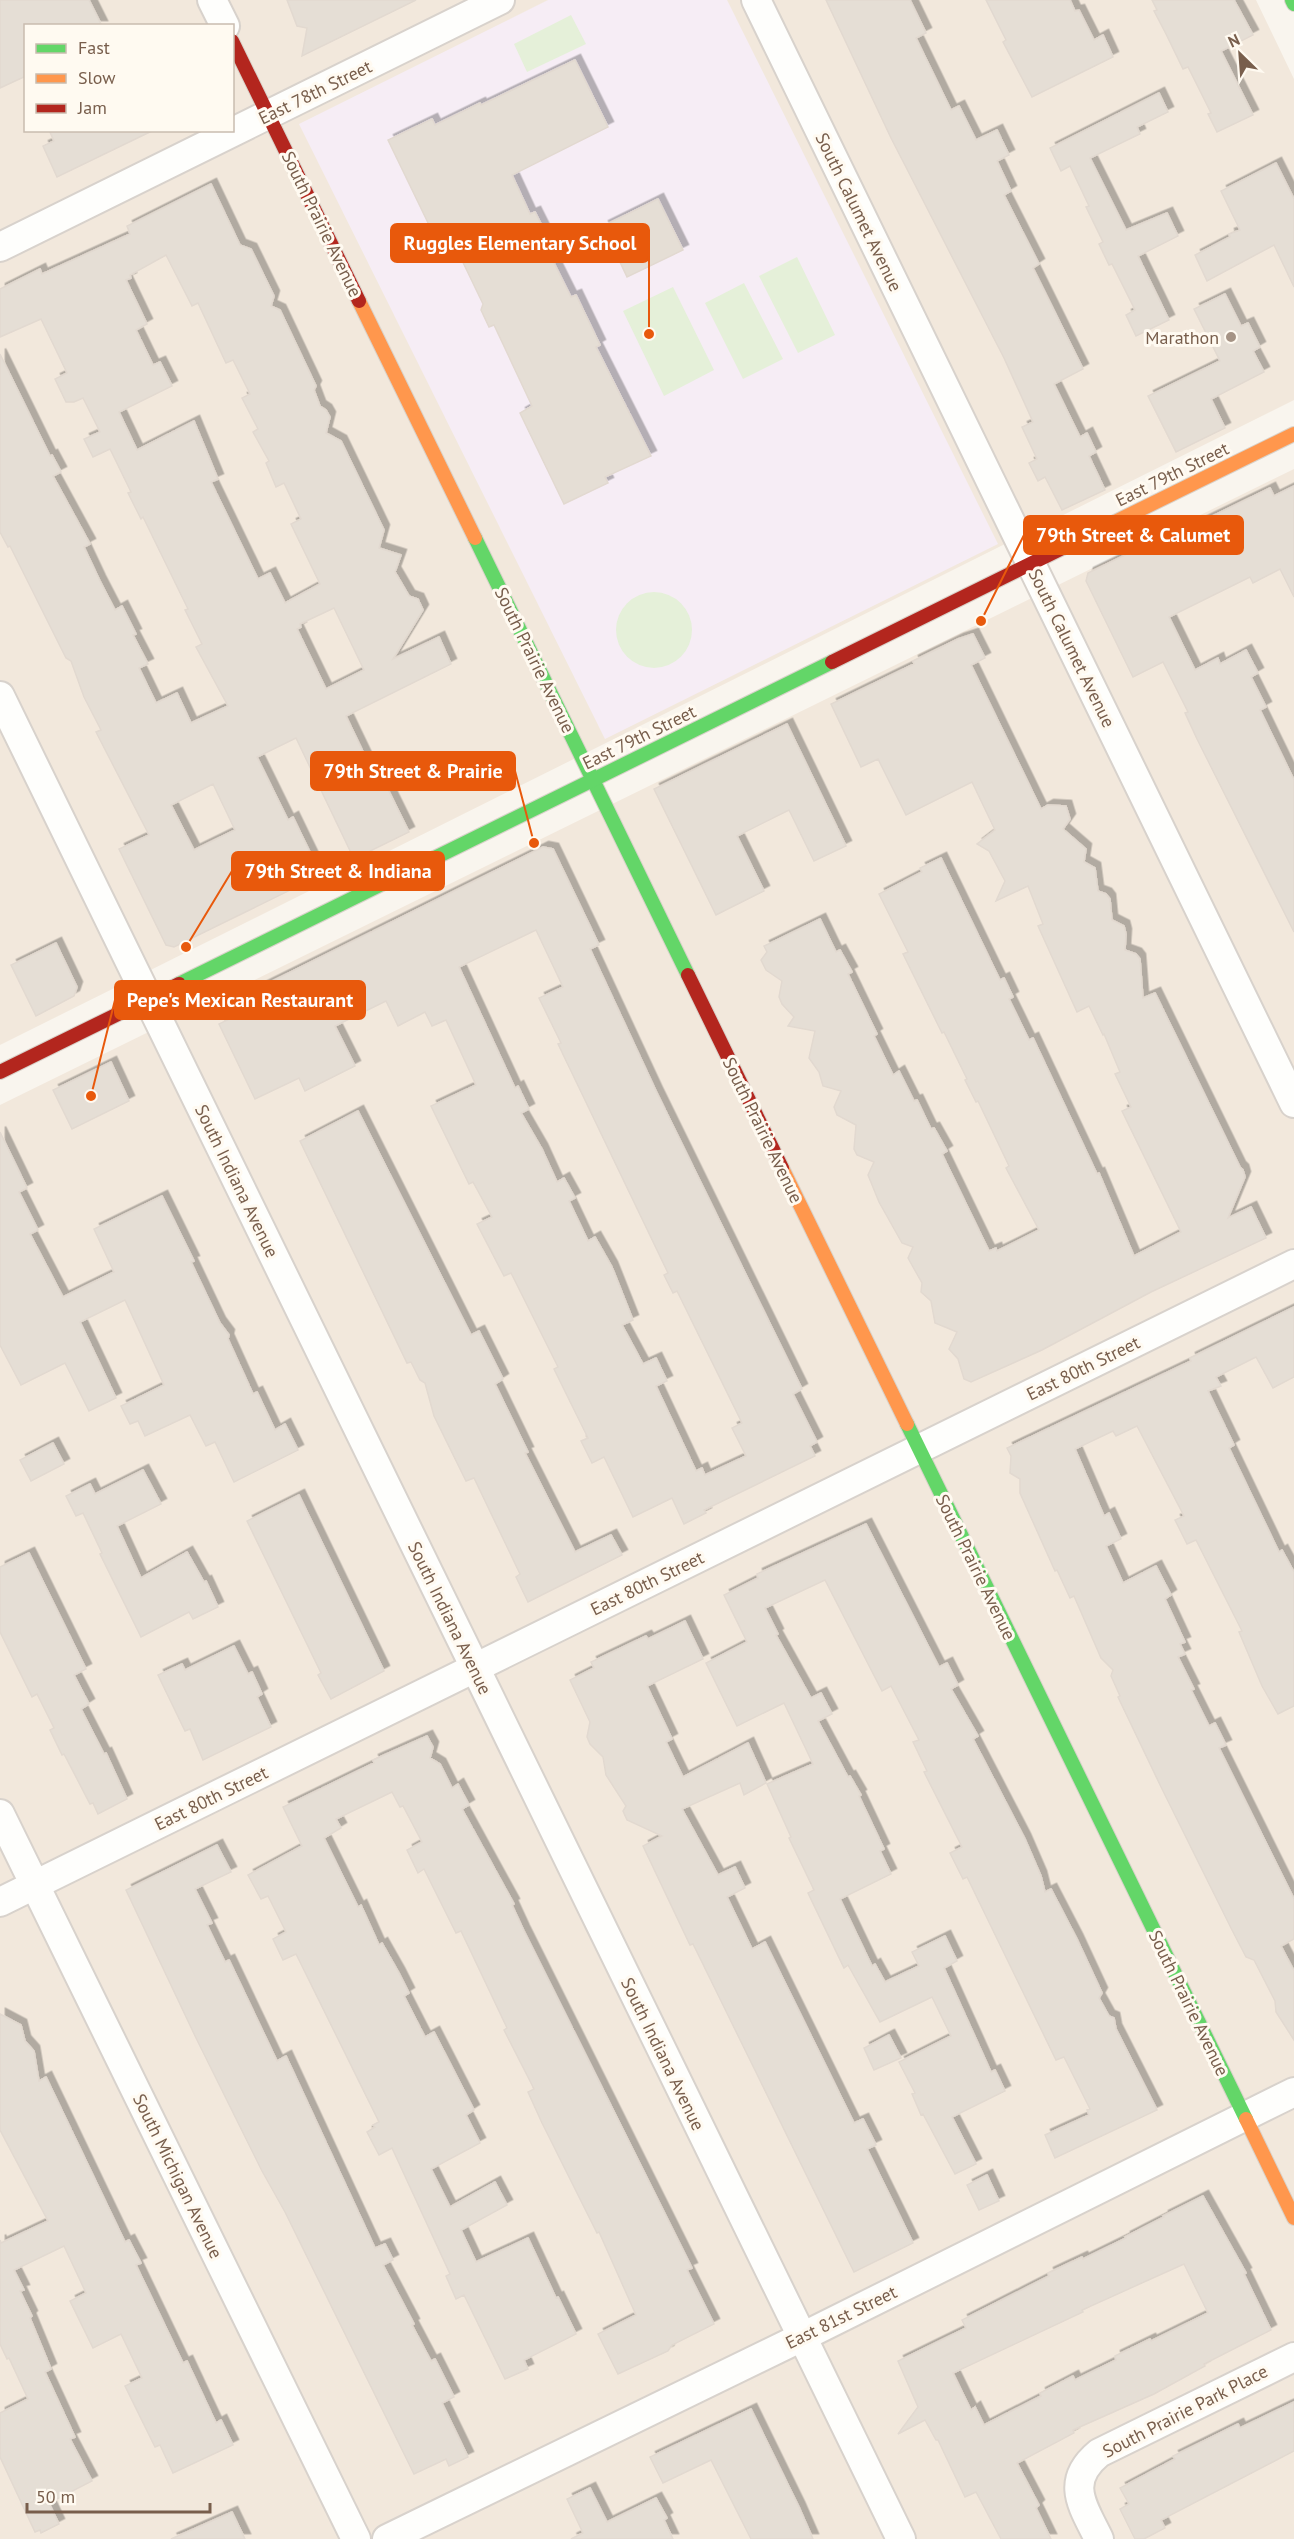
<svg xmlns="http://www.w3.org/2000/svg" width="1294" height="2539" viewBox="0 0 1294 2539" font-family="'PT Sans',sans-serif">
	<defs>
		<filter id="shadow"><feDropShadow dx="5.5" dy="-5.5" stdDeviation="0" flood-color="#0004"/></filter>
	</defs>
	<rect width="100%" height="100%" fill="#f9f5ee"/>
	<g fill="#f2e8dc" fill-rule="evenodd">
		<path d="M0 0H1256L1294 79V400L0 1045ZM26 26H232V130H26Z"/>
		<polygon points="1294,469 1294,2539 0,2539 0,1105"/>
	</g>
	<polygon fill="#f6edf5" points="548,0 727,0 998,544 605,739 299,124"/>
	<g fill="#e5f0d9">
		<polygon points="571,15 586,44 527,72 514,44"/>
		<polygon points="797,257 835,335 798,353 759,276"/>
		<polygon points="744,283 783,359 743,379 705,303"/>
		<polygon points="673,287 714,370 664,396 623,311"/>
		<circle cx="654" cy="630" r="38"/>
	</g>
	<g fill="#e5ded5" stroke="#e2d9d0" stroke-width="1.5" fill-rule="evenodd" filter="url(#shadow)">
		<polygon points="0,0 89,0 102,26 26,26 26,76 0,88"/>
		<polygon points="287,0 416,0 302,56 307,28 297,26"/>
		<polygon points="826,0 910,0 926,33 916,38 951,110 959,106 976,140 997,130 1009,155 997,161 1011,191 1004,195 1039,264 1033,268 1083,369 1054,384 1080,437 1087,433 1096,452 1089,456 1105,490 1062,510 1045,477 1038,481 1029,463 1037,459 1022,427 1033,422 1004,358 891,138"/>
		<polygon points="986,0 1070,0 1075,11 1079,10 1094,40 1103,35 1113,57 1032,97 1003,42 1006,40"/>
		<polygon points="1152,0 1234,0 1253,35 1221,51 1253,115 1217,132 1208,114 1211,113 1188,67 1183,69 1166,34 1154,11 1157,10"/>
		<polygon points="575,60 608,127 512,175 530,214 535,212 559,260 554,263 571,297 576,295 600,345 596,347 651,456 605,477 608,483 564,504 520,413 532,406 494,325 489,327 481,310 483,304 445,225 432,231 388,140 432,119 435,125 480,103 481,105"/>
		<polygon points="1159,93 1168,112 1137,127 1140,134 1090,158 1126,230 1167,213 1178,236 1138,256 1169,320 1136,336 1126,315 1135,310 1112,264 1109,265 1099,244 1103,242 1086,207 1089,206 1070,166 1061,171 1050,148"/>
		<polygon points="49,130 154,130 57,177 43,146 54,141"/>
		<polygon points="1276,163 1294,199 1294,287 1274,245 1207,281 1195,255 1230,237 1229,234 1240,230 1221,191"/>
		<path d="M211 184 240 245 251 249 274 296 271 306 280 310 316 386 314 390 320 406 326 410 330 417 326 433 341 441 384 530 379 548 401 555 395 572 409 596 418 599 423 610 393 659 439 637 451 664 346 716 368 762 373 759 409 832 354 859 296 738 257 757 288 820 293 817 321 875 174 947 166 945 119 849 149 835 96 732 101 730 84 697 71 661 66 658 10 546 8 547 0 532V354L50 456 52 455 61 472 53 476 90 544 84 547 100 581 115 610 122 606 136 634 133 635 148 664 139 668 156 703 177 693 191 723 228 706 196 647 202 644 185 610 188 609 143 517 141 519 128 493 131 492 110 449 93 457 84 439 100 432 83 398 74 402H66L55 379 67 373 41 319 0 337V289L40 269 42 274 130 234 127 226ZM166 255 192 306 198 303 226 363 233 360 250 394 242 398 258 429 253 432 269 461 266 463 276 487 284 483 301 519 291 524 320 584 285 603 270 573 258 579 211 482 218 479 194 421 137 450 119 412 172 386 160 362 153 365 136 330 147 324 126 280 131 278 130 275ZM334 608 364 670 326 689 297 629 301 627 300 624ZM213 784 235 830 194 850 171 805Z"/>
		<polygon points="658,199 683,250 627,277 603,226"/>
		<polygon points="1225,294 1241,326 1248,323 1260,347 1253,351 1264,372 1211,399 1225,428 1176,452 1148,396 1220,361 1194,309"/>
		<polygon points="1294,486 1294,597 1280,569 1253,583 1250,577 1169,617 1195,670 1218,658 1220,664 1246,650 1258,673 1251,677 1266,707 1260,710 1294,780 1294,932 1197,739 1185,713 1188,712 1163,662 1133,677 1086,581 1088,573 1158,539 1159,542 1270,488 1274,496"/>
		<polygon points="973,634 985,658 971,665 1041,809 1048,805 1066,806 1070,819 1063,829 1086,849 1084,862 1095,868 1098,891 1106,894 1110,899 1112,920 1124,926 1126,934 1125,950 1136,954 1140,959 1143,998 1155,993 1240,1167 1243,1170 1245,1177 1228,1218 1251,1207 1266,1238 1151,1292 1042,1350 971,1382 964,1379 958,1359 949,1349 957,1332 935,1323 931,1301 921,1292 922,1283 908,1258 913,1247 902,1243 879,1202 868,1175 874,1162 857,1155 854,1149 856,1125 837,1115 834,1107 841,1091 823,1086 819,1072 809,1058 815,1031 788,1026 794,1017 782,1004 779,997 782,981 766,970 761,960 767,952 764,946 820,919 836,952 840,950 852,972 848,974 877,1034 874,1036 893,1075 899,1071 914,1101 917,1100 931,1129 934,1128 947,1151 942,1154 989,1251 996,1248 997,1251 1039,1230 1006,1168 1009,1166 978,1101 976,1102 965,1080 967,1079 944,1032 942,1033 903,954 908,952 879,894 922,872 920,868 941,858 1000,980 1004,978 1013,997 1009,999 1029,1040 1033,1038 1097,1174 1099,1173 1134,1256 1181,1232 1122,1111 1131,1107 1115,1074 1120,1072 1104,1034 1103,1035 1089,1006 1077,1012 1038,926 1043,924 1028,886 996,901 1005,881 989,851 977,844 995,830 972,782 906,815 878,759 861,767 831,704 914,664 913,661 958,639"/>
		<polygon points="787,724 846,846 814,861 789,810 737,836 764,891 716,915 654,789"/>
		<path d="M543 847 553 849 599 945 590 949 657 1093 802 1389 793 1394 817 1442 810 1446 815 1456 704 1510 706 1513 684 1524 672 1498 633 1517 604 1457 592 1463 581 1441 588 1438 554 1369 558 1367 511 1273 504 1276 477 1224 492 1217 473 1182 469 1184 431 1106 476 1085 446 1020 432 1026 425 1012 398 1026 386 1001 335 1026 355 1066 305 1091 299 1078 255 1099 219 1024 262 1003 256 989ZM536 930 563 987 539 998 561 1043 558 1044 668 1273 664 1275 673 1293 677 1291 742 1423 732 1428 746 1456 705 1475 702 1468 696 1471 656 1386 667 1381 656 1358 643 1364 622 1325 633 1320 612 1267 595 1237 588 1241 569 1201 575 1198 564 1178 557 1182 542 1149 521 1113 529 1109 518 1086 515 1088 459 967Z"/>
		<polygon points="56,943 77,987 74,996 36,1016 11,965"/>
		<polygon points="111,1062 129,1101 72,1129 53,1090"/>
		<polygon points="358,1111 471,1335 479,1331 503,1379 495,1384 528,1452 525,1453 575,1552 611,1535 622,1555 528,1602 516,1577 520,1574 474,1478 466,1481 434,1416 425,1383 420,1380 411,1362 407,1363 300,1141"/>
		<polygon points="0,1132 27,1188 19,1192 38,1230 30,1234 63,1297 114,1272 94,1229 162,1196 194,1261 191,1262 220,1323 229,1335 228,1339 253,1394 257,1392 275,1430 285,1424 298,1450 234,1482 215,1442 206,1446 190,1415 145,1436 138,1421 130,1424 121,1406 164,1385 125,1300 80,1322 116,1398 89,1411 65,1363 21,1385 0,1345"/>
		<polygon points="1294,1307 1294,1377 1273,1388 1256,1357 1216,1377 1221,1386 1208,1391 1234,1445 1229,1448 1279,1552 1282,1550 1294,1572 1294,1706 1278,1714 1262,1686 1239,1632 1242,1631 1196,1540 1187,1544 1175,1520 1184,1516 1137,1426 1116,1436 1113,1431 1075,1449 1104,1516 1109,1513 1121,1539 1106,1546 1123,1583 1156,1566 1171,1595 1165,1599 1185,1642 1180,1644 1185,1654 1178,1657 1194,1689 1191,1690 1209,1726 1215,1723 1226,1745 1219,1748 1294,1899 1294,1939 1281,1946 1294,1971 1294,2040 1276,2012 1275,2001 1254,1960 1246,1957 1232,1930 1162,1789 1118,1697 1120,1696 1111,1676 1113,1670 1101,1658 1074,1596 1070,1598 1057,1570 1055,1571 1020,1493 1020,1479 1010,1473 1011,1456 1007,1448 1191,1361 1190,1358"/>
		<polygon points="53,1443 64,1464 31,1481 20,1460"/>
		<polygon points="143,1470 161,1504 117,1526 141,1578 187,1552 204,1582 206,1581 218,1607 193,1619 189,1612 141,1637 100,1554 102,1553 83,1513 76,1516 66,1496 90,1484 95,1494"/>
		<polygon points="299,1495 384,1671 331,1699 318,1675 321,1673 247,1521"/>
		<polygon points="866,1524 939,1667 947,1663 958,1685 951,1689 978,1736 973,1739 1025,1839 1041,1876 1045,1892 1051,1889 1077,1939 1102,1993 1099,1998 1109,2016 1114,2018 1116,2029 1157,2110 1055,2158 1045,2135 1089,2115 1087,2110 1090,2109 1064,2057 1056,2060 967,1877 963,1879 950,1853 962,1847 924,1772 927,1771 913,1742 919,1740 891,1686 882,1691 825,1580 765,1608 778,1634 776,1635 811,1698 821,1693 832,1714 818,1721 848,1777 850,1776 861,1795 859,1796 884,1849 880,1851 891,1874 840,1899 872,1966 875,1964 885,1982 919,1966 912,1952 945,1936 957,1961 944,1968 991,2072 995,2070 1005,2091 952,2117 976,2164 955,2174 923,2114 921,2115 912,2094 915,2093 899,2062 951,2036 932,1997 880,2022 848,1965 844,1968 808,1893 814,1890 789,1838 791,1837 767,1784 813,1764 784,1703 737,1726 706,1663 747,1642 724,1595 758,1578 757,1574"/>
		<polygon points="29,1553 86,1669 74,1675 89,1704 81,1709 104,1754 106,1753 127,1799 98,1814 93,1803 90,1804 64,1754 62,1755 50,1730 54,1728 37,1694 32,1697 0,1632 0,1567"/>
		<polygon points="685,1621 703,1659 647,1686 672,1739 666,1742 683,1777 748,1743 766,1783 744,1795 740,1783 682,1809 718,1875 735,1867 745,1888 727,1897 752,1949 765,1942 854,2123 863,2119 876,2145 867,2149 913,2243 854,2272 721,2001 693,1944 690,1945 643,1846 662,1836 627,1820 623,1811 626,1806 606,1775 603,1757 590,1744 587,1737 590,1722 570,1680 594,1668 591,1662 646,1636 648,1639"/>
		<polygon points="234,1646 248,1674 252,1672 262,1694 257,1697 271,1727 203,1760 190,1729 185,1731 158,1675 182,1664 185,1670"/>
		<polygon points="427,1736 433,1747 430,1758 440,1764 452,1788 458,1784 469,1805 462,1809 514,1904 512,1905 524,1931 692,2268 687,2270 714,2324 672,2345 668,2351 618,2374 598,2334 636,2315 599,2232 597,2233 542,2123 528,2092 534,2089 504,2030 507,2028 461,1931 456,1933 424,1869 418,1873 407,1850 422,1842 403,1806 400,1807 392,1792 336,1819 341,1828 324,1838 358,1907 361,1905 379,1945 382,1943 399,1973 409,1993 404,1996 425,2037 434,2032 474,2110 466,2115 480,2143 431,2169 450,2207 495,2182 507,2205 461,2230 476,2262 528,2238 556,2298 558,2297 576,2334 524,2360 528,2369 505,2379 464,2295 456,2299 446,2276 450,2274 392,2148 379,2155 367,2132 375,2127 373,2125 379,2122 296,1954 283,1960 273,1939 286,1932 268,1896 261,1899 248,1875 302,1846 283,1807 374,1763 373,1760"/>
		<polygon points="217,1845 231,1872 195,1889 212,1923 207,1925 225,1962 229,1960 277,2061 286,2056 375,2248 385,2244 393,2260 383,2265 414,2324 412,2325 431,2361 435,2359 454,2397 442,2403 468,2457 449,2466 446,2459 414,2474 285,2212 262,2171 196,2038 126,1890"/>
		<polygon points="0,2014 21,2025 25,2041 34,2051 39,2081 46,2077 125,2242 129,2240 141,2263 136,2265 183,2363 187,2361 216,2423 221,2420 233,2445 173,2473 160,2445 155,2447 125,2386 142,2378 121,2334 93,2348 70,2301 86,2293 64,2246 14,2270 24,2290 20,2291 32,2316 30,2318 51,2369 45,2372 75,2437 70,2439 92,2481 49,2503 59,2524 41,2533 40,2530 35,2532 0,2457 0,2413 28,2399 9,2358 7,2359 0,2344 0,2240 1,2243 48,2221 0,2130"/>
		<polygon points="889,2035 901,2058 874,2070 864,2048"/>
		<polygon points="987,2175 999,2201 979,2210 967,2185"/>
		<path d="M1203 2196 1246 2273 1244 2274 1271 2330 1204 2364 1205 2366 1154 2394 1073 2430 1074 2433 1017 2463 1039 2505 1036 2508 1051 2539H1001L976 2492 965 2497 938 2440H936L925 2420 898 2434 918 2407 898 2361 966 2328 962 2320 1049 2276 1048 2273 1082 2257 1083 2259 1126 2238 1125 2237 1164 2217 1163 2216ZM1184 2264 1208 2313 1151 2341 1150 2339 1115 2356 1116 2360 1075 2380 1073 2376 1040 2393 1041 2396 984 2425 975 2407 971 2410 953 2373 1083 2312 1082 2310Z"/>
		<polygon points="1294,2402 1294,2451 1161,2520 1165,2528 1144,2539 1135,2539 1120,2509 1129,2504 1120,2488 1175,2459 1173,2456 1238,2424 1240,2428"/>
		<polygon points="751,2409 799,2507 813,2539 751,2539 711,2460 663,2483 650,2457"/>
		<polygon points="590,2488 607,2522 656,2498 667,2518 664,2520 673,2539 571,2539 583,2533 567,2499"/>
		<polygon points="232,2512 245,2539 171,2539"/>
	</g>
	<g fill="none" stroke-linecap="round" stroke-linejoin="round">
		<defs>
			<g id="street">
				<polyline points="212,0 225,26"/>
				<polyline points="756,0 1294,1103"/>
				<polyline points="0,247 500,0"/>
				<polyline points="0,696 901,2539"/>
				<polyline points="0,1814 356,2539"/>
				<polyline points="0,1902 1294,1264"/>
				<polyline points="387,2539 802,2337 1294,2092"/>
				<path d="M1099 2539C1083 2506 1064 2482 1099 2453L1294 2357"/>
			</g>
			<g id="fast">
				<polyline points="1292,0 1294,4"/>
				<polyline points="475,538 688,975"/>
				<polyline points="179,984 832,662"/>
				<polyline points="907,1424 1246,2119"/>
			</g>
			<g id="slow">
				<polyline points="359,301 475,538"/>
				<polyline points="1113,523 1294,434"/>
				<polyline points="782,1168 907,1424"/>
				<polyline points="1246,2119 1294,2218"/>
			</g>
			<g id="jam">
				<polyline points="232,41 359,301"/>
				<polyline points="832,662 1113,523"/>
				<polyline points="688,975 782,1168"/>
				<polyline points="0,1072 179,984"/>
			</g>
		</defs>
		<use href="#street" stroke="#d8d2cc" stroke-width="32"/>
		<use href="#fast" stroke="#d9d2ca" stroke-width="16"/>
		<use href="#slow" stroke="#d9d2ca" stroke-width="16"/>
		<use href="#jam" stroke="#d9d2ca" stroke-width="16"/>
		<use href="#street" stroke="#fefefc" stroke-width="28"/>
		<use href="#fast" stroke="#63d668" stroke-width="14"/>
		<use href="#slow" stroke="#ff974d" stroke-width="14"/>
		<use href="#jam" stroke="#b3261e" stroke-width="14"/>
	</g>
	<circle fill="#a59385" stroke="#fffaf1" stroke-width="2" cx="1231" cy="337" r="6"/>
	<g text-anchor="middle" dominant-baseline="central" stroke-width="6" stroke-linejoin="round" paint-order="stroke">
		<g font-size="18" fill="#785e4c" stroke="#fffaf1">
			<text transform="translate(315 92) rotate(-26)">East 78th Street</text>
			<text transform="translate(859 212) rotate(64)">South Calumet Avenue</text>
			<text transform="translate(322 224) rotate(64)">South Prairie Avenue</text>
			<text transform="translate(1172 474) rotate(-26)">East 79th Street</text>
			<text transform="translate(1072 648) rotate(64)">South Calumet Avenue</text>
			<text transform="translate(535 660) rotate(64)">South Prairie Avenue</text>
			<text transform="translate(639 737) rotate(-26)">East 79th Street</text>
			<text transform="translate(763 1130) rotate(64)">South Prairie Avenue</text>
			<text transform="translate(237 1181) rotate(64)">South Indiana Avenue</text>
			<text transform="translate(1083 1368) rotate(-26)">East 80th Street</text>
			<text transform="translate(976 1567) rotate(64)">South Prairie Avenue</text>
			<text transform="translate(647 1583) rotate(-26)">East 80th Street</text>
			<text transform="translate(450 1618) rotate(64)">South Indiana Avenue</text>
			<text transform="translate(211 1798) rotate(-26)">East 80th Street</text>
			<text transform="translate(1189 2003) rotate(64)">South Prairie Avenue</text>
			<text transform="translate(663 2054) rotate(64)">South Indiana Avenue</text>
			<text transform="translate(178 2176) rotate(64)">South Michigan Avenue</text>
			<text transform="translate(841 2317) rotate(-26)">East 81st Street</text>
			<text transform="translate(1185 2411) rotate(-27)">South Prairie Park Place</text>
		</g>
		<g font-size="18" fill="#785e4c" stroke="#fffaf1" text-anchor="end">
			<text x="1219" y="337">Marathon</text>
		</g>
	</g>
	<path fill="none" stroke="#e8590c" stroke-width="2" d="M649 334L649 243M981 621L1024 535M534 843L515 771M186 947L232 871M91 1096L115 1000"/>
	<g fill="#e8590c" stroke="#fffaf1" stroke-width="2">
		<circle cx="649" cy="334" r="6"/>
		<circle cx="981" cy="621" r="6"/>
		<circle cx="534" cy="843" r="6"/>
		<circle cx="186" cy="947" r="6"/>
		<circle cx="91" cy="1096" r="6"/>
	</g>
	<g fill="#e8590c" stroke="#e8590c" stroke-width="2">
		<rect x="391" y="224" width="258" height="38" rx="6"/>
		<rect x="1024" y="516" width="219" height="38" rx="6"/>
		<rect x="311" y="752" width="204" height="38" rx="6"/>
		<rect x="232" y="852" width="212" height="38" rx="6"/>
		<rect x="115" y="981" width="250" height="38" rx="6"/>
	</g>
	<g font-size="20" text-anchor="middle" font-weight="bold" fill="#fff">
		<text x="520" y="250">Ruggles Elementary School</text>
		<text x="1133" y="542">79th Street &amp; Calumet</text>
		<text x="413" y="778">79th Street &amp; Prairie</text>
		<text x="338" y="878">79th Street &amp; Indiana</text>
		<text x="240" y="1007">Pepe's Mexican Restaurant</text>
	</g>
	<rect x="24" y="24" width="210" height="108" fill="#fffaf1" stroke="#c9bcaf" stroke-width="1.5"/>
	<rect x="36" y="44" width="30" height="9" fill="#63d668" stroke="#c9bcaf" stroke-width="1.5"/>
	<text x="78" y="54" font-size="18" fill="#785e4c">Fast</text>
	<rect x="36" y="74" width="30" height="9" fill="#ff974d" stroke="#c9bcaf" stroke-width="1.5"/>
	<text x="78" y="84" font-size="18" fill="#785e4c">Slow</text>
	<rect x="36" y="104" width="30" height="9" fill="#b3261e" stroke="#c9bcaf" stroke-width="1.5"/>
	<text x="78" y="114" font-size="18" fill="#785e4c">Jam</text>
	<g transform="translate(1240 54) rotate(335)" stroke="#fffaf1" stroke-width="4.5" paint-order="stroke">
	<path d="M0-4.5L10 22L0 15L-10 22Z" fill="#785e4c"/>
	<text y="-9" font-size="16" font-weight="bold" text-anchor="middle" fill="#785e4c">N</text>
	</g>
	<path d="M27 2503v9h183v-9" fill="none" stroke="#785e4c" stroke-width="3"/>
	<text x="36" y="2503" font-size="18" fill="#785e4c" stroke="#fffaf1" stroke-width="4.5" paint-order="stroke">50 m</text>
</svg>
